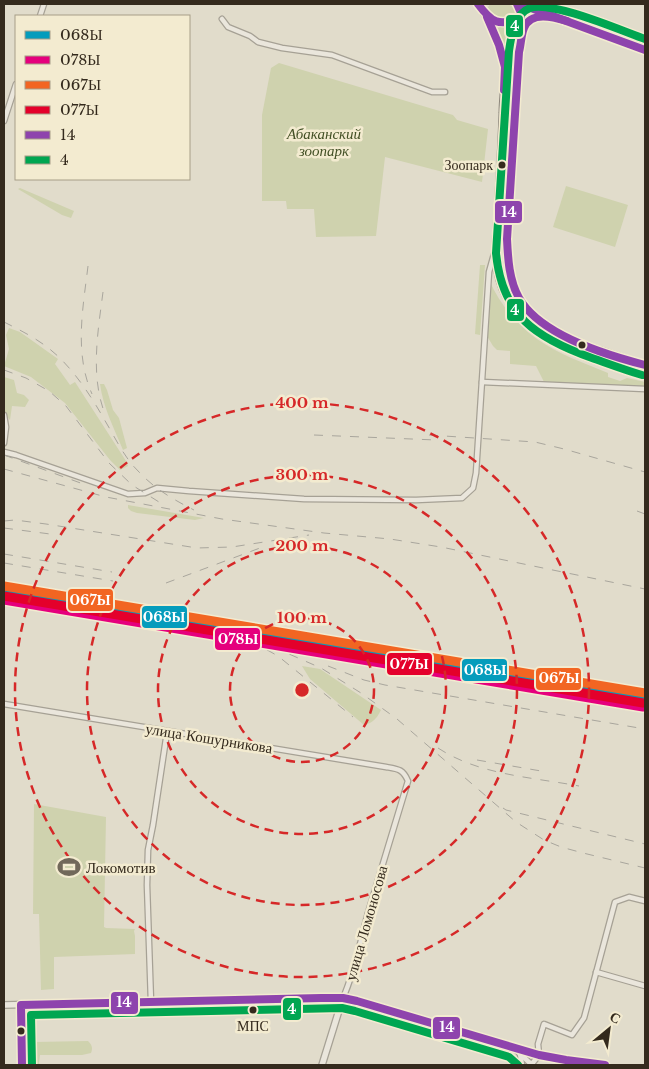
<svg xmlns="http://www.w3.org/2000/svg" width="649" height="1069" viewBox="0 0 649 1069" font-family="'Libre Baskerville',serif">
	<rect width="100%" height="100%" fill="#e1dccb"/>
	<g fill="#cfd2ae">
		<path d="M490 4C501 4 513 0 516 14 509 25 490 20 488 7Z"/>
		<path d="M515 26 507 169 510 74C508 57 503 42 496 27L507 28Z"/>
		<polygon points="279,63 453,115 457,120 488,129 482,182 385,157 376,236 316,237 314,209 287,209 286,201 262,201 262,115 271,68"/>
		<polygon points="566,186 628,205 615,247 553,227"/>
		<polygon points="20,188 74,211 71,218 62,215 18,189"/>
		<polygon points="480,265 485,265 480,335 475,334"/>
		<path d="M490 282C500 304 517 325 537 339 558 354 584 363 608 373V377L620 381 627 378 645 382V387L544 382 536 366 510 364V351L497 350 493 346 487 336Z"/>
		<polygon points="9,328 20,332 58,359 55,364 70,385 75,382 126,461 128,466 120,470 110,460 65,403 31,377 4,366 9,349 6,335"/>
		<path d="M4 377 14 380 17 393 24 395 29 400 25 407 12 406 10 420C0 410 4 391 4 377Z"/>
		<path d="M100 384H104L107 390 113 410 119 418 127 448 123 450C114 428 103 407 100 384Z"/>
		<polygon points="128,505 204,518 195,520 137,513 131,511 128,508"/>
		<path d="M302 666 320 669 381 710C377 718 373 723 364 725L310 679Z"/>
		<polygon points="34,804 106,817 104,927 106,928 135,929 134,931 135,936 135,954 54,957 54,989 41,990 39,914 33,914"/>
		<path d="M88 1041C92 1045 93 1048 91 1053L82 1055H40L39 1063 40 1065H32V1053L34 1042Z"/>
	</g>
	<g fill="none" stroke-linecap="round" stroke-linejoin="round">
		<defs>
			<g id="minor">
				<polyline points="40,16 44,4"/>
				<polyline points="222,19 228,27 250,36 258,42 282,48 332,55 432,92 445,92"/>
				<polyline points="4,121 16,84"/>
				<polyline points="482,382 645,389"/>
				<polyline points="4,415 6,427 4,443"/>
				<polyline points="4,452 16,455 128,494 145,493 157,488 189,491 304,499 416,500 462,498 473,488 476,473 489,272 494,254"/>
				<path d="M4 704 386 767C398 769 403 769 408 781 395 825 381 869 368 913 360 942 355 971 343 998"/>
				<polyline points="596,972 645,986"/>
				<polyline points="151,1002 147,885 148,850 153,825 167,732"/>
				<polyline points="515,1049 532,1065"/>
				<polyline points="520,1054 522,1065"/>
				<polyline points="531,1065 539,1055 538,1044 544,1024 572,1035 584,1018 615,902 629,897 645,901"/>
			</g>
			<g id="tertiary">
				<polyline points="4,1005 246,999 343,998 383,1008 539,1055 566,1060 605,1065"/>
				<polyline points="21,1005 22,1065"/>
				<polyline points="322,1065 340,1007 343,998"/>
			</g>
			<g id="primary">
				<polyline points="478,4 487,17 500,23 507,23 534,17 547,17"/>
				<path d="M517 4 521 13V19L507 239C506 308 538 329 598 350 614 355 629 361 645 365"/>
				<polyline points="520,4 645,50"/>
				<path d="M487 17C494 33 503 50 505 67 506 82 503 98 503 113 502 146 500 178 498 211 497 231 494 252 498 272 502 294 516 315 533 329 560 351 612 366 645 374"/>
			</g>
		</defs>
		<use href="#minor" stroke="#a6a195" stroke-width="7"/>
		<use href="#tertiary" stroke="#a6a195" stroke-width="8"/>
		<use href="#primary" stroke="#8c867b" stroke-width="9"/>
		<use href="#minor" stroke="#eae6dc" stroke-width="4.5"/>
		<use href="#tertiary" stroke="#eae6dc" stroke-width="5.5"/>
		<use href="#primary" stroke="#e1ddce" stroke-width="7"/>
		<g stroke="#a9a69d" stroke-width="1" stroke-dasharray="9 9" stroke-linecap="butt">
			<path d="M88 266C83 308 74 353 92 394"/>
			<path d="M103 292C98 331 90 376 105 414"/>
			<path d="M4 322C18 329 34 337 47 347 70 364 90 394 104 419 115 437 124 458 140 473 155 489 174 500 194 510"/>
			<polyline points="4,370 26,378 49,391 66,406 109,463 132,485 159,502 165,504"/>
			<polyline points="314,435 436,440"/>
			<polyline points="429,435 535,442 564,449 645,472"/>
			<polyline points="4,455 86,485"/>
			<polyline points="4,469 106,497 222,519 324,533 390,539 441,547 645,589"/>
			<polyline points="637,511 645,514"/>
			<polyline points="4,521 15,520 46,524 197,548 232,547 309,535"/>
			<polyline points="4,528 50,534"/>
			<polyline points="4,554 112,572"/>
			<polyline points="4,563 113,581"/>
			<polyline points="4,581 20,585"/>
			<polyline points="166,583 260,548"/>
			<polyline points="28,604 116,619 187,625"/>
			<polyline points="251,641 278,656 353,717"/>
			<polyline points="273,647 321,668 361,693 397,719 516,822 544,840 561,847 583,853 645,868"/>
			<polyline points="328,666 364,680 385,685 645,729"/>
			<path d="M438 748C479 775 531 777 579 786"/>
			<polyline points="477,760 541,771"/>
			<polyline points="503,808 506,810 645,844"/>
		</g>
		<defs>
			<g id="bus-1">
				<path d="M478 4C492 23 498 26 521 19V13L517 4"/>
				<polyline points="520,4 645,50"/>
				<polyline points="487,17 499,45 505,67 504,90"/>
				<path d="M567 21C553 17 531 11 524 28 521 35 521 45 519 52L507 239C508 259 509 280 519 298 540 335 606 355 645 365"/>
				<polyline points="22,1065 21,1005 321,998 343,998 357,1001 539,1055 566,1060 605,1065"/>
			</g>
			<g id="bus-2">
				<path d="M642 375C625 370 609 364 592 358 536 338 502 316 496 253L509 51C511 37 514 14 530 8 551 0 622 31 645 39"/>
				<polyline points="32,1065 31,1015 342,1008 355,1011 509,1057 518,1065"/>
			</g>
		</defs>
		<use href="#bus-1" stroke="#f3ebd0" stroke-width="11"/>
		<use href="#bus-2" stroke="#f3ebd0" stroke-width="11"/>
		<use href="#bus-1" stroke="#8e44ad" stroke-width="8"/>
		<use href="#bus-2" stroke="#00a651" stroke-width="8"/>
		<defs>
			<polyline id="rail-1" points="4,590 645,697"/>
			<polyline id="rail-2" points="4,600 643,707"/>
			<polyline id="rail-3" points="4,586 645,693"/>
			<polyline id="rail-4" points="4,596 643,703"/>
		</defs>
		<use href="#rail-1" stroke="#f3ebd0" stroke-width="12"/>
		<use href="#rail-2" stroke="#f3ebd0" stroke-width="12"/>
		<use href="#rail-3" stroke="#f3ebd0" stroke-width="12"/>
		<use href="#rail-4" stroke="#f3ebd0" stroke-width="12"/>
		<use href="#rail-1" stroke="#059cbc" stroke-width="9"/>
		<use href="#rail-2" stroke="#e5007d" stroke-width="9"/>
		<use href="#rail-3" stroke="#f26522" stroke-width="9"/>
		<use href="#rail-4" stroke="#e4002b" stroke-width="9"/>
	</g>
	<g fill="none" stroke="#d62828" stroke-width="2.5" stroke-dasharray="9 6">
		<circle cx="302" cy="690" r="72"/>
		<circle cx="302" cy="690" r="144"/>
		<circle cx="302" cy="690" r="215"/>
		<circle cx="302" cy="690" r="287"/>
	</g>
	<defs>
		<symbol id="stadium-bare" viewBox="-9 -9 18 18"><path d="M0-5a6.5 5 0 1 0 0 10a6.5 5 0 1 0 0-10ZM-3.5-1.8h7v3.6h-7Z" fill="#71685a" stroke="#f3ebd0" stroke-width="2.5" paint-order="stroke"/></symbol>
	</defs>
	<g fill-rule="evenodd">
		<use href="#stadium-bare" x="53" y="851" width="32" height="32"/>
	</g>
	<g fill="#342a1d" stroke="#f3ebd0" stroke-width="2">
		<circle cx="502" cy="165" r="4.5"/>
		<circle cx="582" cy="345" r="4.5"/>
		<circle cx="253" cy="1010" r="4.5"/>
		<circle cx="21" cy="1031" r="4.5"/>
	</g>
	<g text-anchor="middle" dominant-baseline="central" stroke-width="5" stroke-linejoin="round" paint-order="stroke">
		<g font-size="14" fill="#342a1d" stroke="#f3ebd0" text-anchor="end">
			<text x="493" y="165">Зоопарк</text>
			<text x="253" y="1026" text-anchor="middle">МПС</text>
		</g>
		<g font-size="15" font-style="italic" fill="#435025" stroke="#f3ebd0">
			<text x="324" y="133">Абаканский<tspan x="324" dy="17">зоопарк</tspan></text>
		</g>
		<g font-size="15" fill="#342a1d" stroke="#f3ebd0">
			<text transform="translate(209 738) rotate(9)">улица Кошурникова</text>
			<text transform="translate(366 923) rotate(-74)">улица Ломоносова</text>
		</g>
		<g font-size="15" fill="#342a1d" stroke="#f3ebd0" text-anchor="start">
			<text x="86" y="867">Локомотив</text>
		</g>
	</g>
	<circle cx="302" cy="690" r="8" fill="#d62828" stroke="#f3ebd0" stroke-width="2.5"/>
	<g font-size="15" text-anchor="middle" font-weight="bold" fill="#d62828" stroke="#f3ebd0" stroke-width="5" stroke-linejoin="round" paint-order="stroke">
		<text x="302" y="408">400 m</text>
		<text x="302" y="480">300 m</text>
		<text x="302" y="551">200 m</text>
		<text x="302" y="623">100 m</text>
	</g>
	<g stroke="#f3ebd0" stroke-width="2">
		<rect x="505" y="14" width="19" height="24" rx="5" fill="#00a651"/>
		<rect x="494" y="200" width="29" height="24" rx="5" fill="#8e44ad"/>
		<rect x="506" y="298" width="19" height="24" rx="5" fill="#00a651"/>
		<rect x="67" y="588" width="47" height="24" rx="5" fill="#f26522"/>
		<rect x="141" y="605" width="47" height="24" rx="5" fill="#059cbc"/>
		<rect x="214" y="627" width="47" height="24" rx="5" fill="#e5007d"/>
		<rect x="386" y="652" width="47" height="24" rx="5" fill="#e4002b"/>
		<rect x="461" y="658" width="47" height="24" rx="5" fill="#059cbc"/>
		<rect x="535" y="667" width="47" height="24" rx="5" fill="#f26522"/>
		<rect x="110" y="991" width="29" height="24" rx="5" fill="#8e44ad"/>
		<rect x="282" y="997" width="20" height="24" rx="5" fill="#00a651"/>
		<rect x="432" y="1016" width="29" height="24" rx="5" fill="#8e44ad"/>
	</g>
	<g font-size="14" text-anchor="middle" font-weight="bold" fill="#fff">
		<text x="515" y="31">4</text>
		<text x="509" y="217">14</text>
		<text x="515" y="315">4</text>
		<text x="90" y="605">067Ы</text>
		<text x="164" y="622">068Ы</text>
		<text x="238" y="644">078Ы</text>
		<text x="409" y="669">077Ы</text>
		<text x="485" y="675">068Ы</text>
		<text x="559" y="683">067Ы</text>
		<text x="124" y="1007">14</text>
		<text x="292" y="1014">4</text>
		<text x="447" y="1032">14</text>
	</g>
	<rect width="649" height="1069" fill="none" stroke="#342a1d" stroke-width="10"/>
	<rect x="15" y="15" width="175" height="165" fill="#f3ebd0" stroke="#a79e88"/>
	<rect x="25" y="31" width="25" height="8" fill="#059cbc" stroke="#a79e88"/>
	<text x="60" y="40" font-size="15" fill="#342a1d">068Ы</text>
	<rect x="25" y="56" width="25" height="8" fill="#e5007d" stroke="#a79e88"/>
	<text x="60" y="65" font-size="15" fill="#342a1d">078Ы</text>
	<rect x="25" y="81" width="25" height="8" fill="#f26522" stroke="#a79e88"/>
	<text x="60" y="90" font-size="15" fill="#342a1d">067Ы</text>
	<rect x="25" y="106" width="25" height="8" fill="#e4002b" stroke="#a79e88"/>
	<text x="60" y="115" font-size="15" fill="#342a1d">077Ы</text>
	<rect x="25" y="131" width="25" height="8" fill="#8e44ad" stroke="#a79e88"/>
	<text x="60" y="140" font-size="15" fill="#342a1d">14</text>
	<rect x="25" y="156" width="25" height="8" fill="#00a651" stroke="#a79e88"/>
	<text x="60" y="165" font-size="15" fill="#342a1d">4</text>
	<g transform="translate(609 1029) rotate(29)" stroke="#f3ebd0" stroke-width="4" paint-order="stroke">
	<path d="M0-4L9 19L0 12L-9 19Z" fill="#342a1d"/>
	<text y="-8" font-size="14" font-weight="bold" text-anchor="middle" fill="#342a1d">С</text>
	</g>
</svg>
